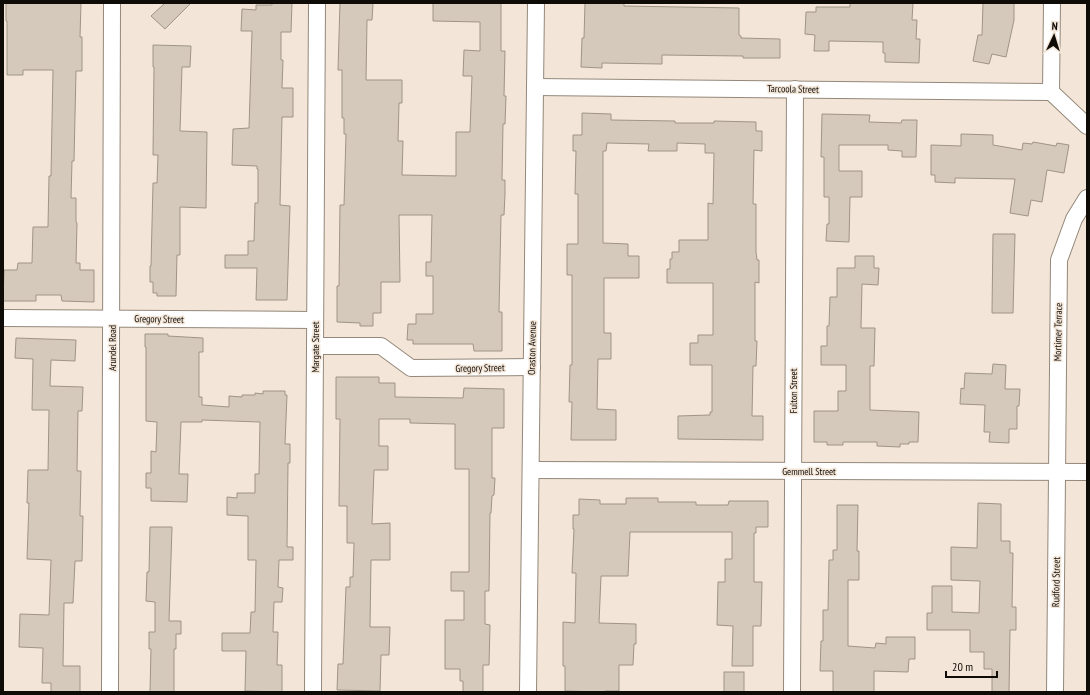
<svg xmlns="http://www.w3.org/2000/svg" width="1090" height="695" viewBox="0 0 1090 695" font-family="'PT Sans Narrow',sans-serif">
	<rect width="100%" height="100%" fill="#f3e6d8"/>
	<g fill="#d5c9bb" stroke="#9f9486">
		<polygon points="6,3 81,3 80,37 82,37 82,71 76,71 74,161 72,161 71,198 76,198 76,222 77,223 76,263 80,263 80,270 94,270 94,302 62,301 61,295 36,295 36,301 3,301 4,270 17,270 18,263 32,263 33,227 48,227 49,176 51,176 53,70 23,70 23,75 7,75 7,21 6,21"/>
		<polygon points="165,3 191,3 165,29 151,16"/>
		<polygon points="272,3 292,3 291,32 281,32 281,60 283,60 282,88 293,88 293,117 282,117 280,205 290,206 287,300 256,300 257,268 225,268 225,255 248,255 248,241 254,241 255,203 258,203 258,169 257,169 257,166 232,165 233,129 249,128 252,31 241,31 242,9 256,10 256,5 272,5"/>
		<polygon points="340,3 373,3 372,20 367,20 366,80 402,80 402,103 399,103 398,141 403,141 402,175 456,176 456,132 470,132 472,76 463,76 464,50 480,51 480,22 433,21 433,3 501,3 501,51 505,51 504,96 506,96 505,124 503,124 502,180 505,180 505,194 504,215 501,215 499,312 502,312 502,351 474,351 473,344 413,344 413,340 407,340 408,324 416,324 416,314 433,314 433,276 426,276 426,262 431,262 432,215 399,215 400,282 381,282 381,313 373,313 373,326 360,326 360,323 337,322 337,286 339,286 340,205 344,205 346,134 344,134 344,118 342,118 342,70 338,70"/>
		<polygon points="585,3 624,3 624,6 739,8 739,35 741,36 741,38 780,39 780,58 743,58 743,56 662,55 662,64 602,63 602,68 581,67 582,38 584,38"/>
		<polygon points="850,3 913,3 912,20 917,20 916,39 920,39 919,63 885,62 885,53 883,53 883,42 829,41 829,51 814,51 815,35 805,34 806,12 816,12 816,7 850,7"/>
		<polygon points="983,3 1014,3 1014,20 1006,57 992,54 989,64 973,61 978,35 982,35"/>
		<polygon points="153,45 191,46 190,67 182,67 180,131 207,132 206,208 180,207 180,255 177,255 176,296 157,296 157,293 153,293 153,282 150,282 150,266 151,266 153,183 157,183 158,155 153,155 154,67 153,67"/>
		<polygon points="582,113 611,114 611,120 675,121 675,123 714,123 714,121 756,122 756,131 762,131 762,151 754,150 753,204 756,204 756,252 757,260 759,260 759,283 755,282 755,341 757,341 756,366 753,366 752,416 763,416 763,440 678,439 678,416 710,415 710,412 712,412 712,365 690,365 690,343 698,343 698,335 713,335 713,283 667,283 667,269 670,269 670,259 672,259 672,252 679,252 679,240 708,240 708,203 713,204 714,153 705,153 705,144 677,143 677,151 648,151 649,144 607,143 606,151 603,151 603,243 628,244 628,256 639,256 639,278 604,278 604,333 611,333 611,359 598,359 597,409 616,410 616,440 571,440 572,402 569,402 570,365 572,365 572,275 567,275 567,244 578,244 578,194 575,194 576,151 573,151 573,135 582,135"/>
		<polygon points="822,114 870,115 869,122 901,123 902,120 917,120 916,157 902,157 902,151 888,150 888,145 839,145 839,171 862,171 862,197 850,197 849,242 826,241 827,224 829,224 829,197 824,197 824,157 821,157"/>
		<polygon points="961,134 993,135 993,145 1022,150 1023,143 1032,144 1033,142 1056,146 1057,143 1069,145 1064,173 1047,170 1042,202 1031,200 1028,216 1010,213 1015,179 955,178 955,183 935,182 935,175 931,175 931,145 961,146"/>
		<polygon points="993,234 1015,234 1013,313 992,313"/>
		<polygon points="855,256 874,256 874,268 879,268 878,285 862,284 861,328 875,328 874,366 870,366 870,410 919,412 918,442 909,442 909,444 900,444 900,447 877,446 877,442 843,442 843,445 827,445 827,442 814,442 814,411 838,411 838,391 846,391 846,365 821,365 821,346 827,346 827,326 829,326 830,297 837,297 837,268 855,268"/>
		<polygon points="145,334 168,334 168,336 203,338 203,352 199,352 199,397 202,397 202,405 229,407 229,396 242,397 242,395 255,395 255,393 263,394 263,391 285,391 285,395 287,395 285,444 290,444 290,463 288,463 287,547 293,547 293,560 279,560 278,587 283,588 282,602 274,602 273,632 278,632 277,665 282,665 282,692 245,691 246,651 222,651 222,633 250,633 251,612 255,612 256,560 248,560 248,516 227,515 227,497 237,498 237,493 255,493 255,474 259,474 260,422 202,420 202,422 181,422 179,474 188,474 187,502 151,501 151,488 146,488 146,473 151,473 151,451 156,452 157,422 146,421 146,347 145,347"/>
		<polygon points="16,338 76,340 75,361 51,360 50,386 83,387 82,411 78,411 77,471 81,471 80,516 83,516 82,561 75,561 73,603 64,603 63,666 80,666 80,692 51,692 51,683 42,683 43,648 19,647 20,614 49,615 51,560 27,559 29,503 27,503 28,470 48,470 49,410 32,410 33,359 15,358"/>
		<polygon points="993,364 1006,365 1005,389 1020,389 1019,406 1017,406 1017,429 1009,429 1009,443 989,442 990,432 984,432 985,405 960,404 961,388 964,389 965,373 992,374"/>
		<polygon points="336,377 379,377 379,383 395,383 395,397 463,398 464,388 504,389 504,428 492,428 492,478 495,478 494,495 492,496 491,513 490,513 489,591 485,591 485,624 490,625 489,665 483,665 483,692 463,692 463,681 460,681 460,669 445,669 445,620 464,620 464,591 451,591 451,572 469,572 469,469 455,469 455,424 410,423 410,419 379,419 379,446 388,446 388,470 374,470 372,524 390,523 390,560 371,560 370,627 390,627 389,655 381,655 380,691 337,690 338,664 343,664 346,587 350,587 350,577 353,577 354,543 347,543 347,506 339,506 340,419 336,419"/>
		<polygon points="626,498 658,498 658,502 696,502 696,505 728,505 729,501 768,501 768,527 756,527 756,533 754,533 754,582 762,582 761,626 753,626 753,666 732,666 733,626 717,625 718,582 725,582 725,559 732,559 732,532 630,532 628,576 601,576 599,623 636,624 636,644 634,644 633,665 619,665 619,691 605,691 605,692 565,691 565,666 563,666 563,622 575,623 576,573 572,573 574,529 573,529 573,515 579,515 579,499 600,500 600,504 626,504"/>
		<polygon points="978,503 1001,504 1001,541 1010,541 1010,553 1013,553 1012,607 1016,607 1016,630 1010,630 1009,692 992,692 992,669 984,669 984,652 970,652 970,630 927,630 927,613 932,613 932,586 952,586 952,612 979,613 980,581 951,580 951,547 977,548"/>
		<polygon points="837,505 858,505 857,551 859,551 859,580 848,580 848,646 875,648 876,643 886,644 886,637 915,637 915,659 909,659 908,672 874,671 874,692 833,692 833,671 820,671 821,641 823,641 823,610 828,610 829,560 833,560 833,550 837,550"/>
		<polygon points="150,527 172,527 169,621 181,621 181,634 176,634 176,649 174,649 174,692 150,692 151,649 149,649 149,632 155,632 155,602 146,601 147,572 149,572"/>
		<rect x="724" y="672" width="20" height="20"/>
	</g>
	<g fill="none" stroke-linecap="round" stroke-linejoin="round">
		<defs>
			<g id="street">
				<polyline points="1052,3 1051,92 1087,126"/>
				<polyline points="535,87 1051,92"/>
				<polyline points="3,318 315,320"/>
				<polyline points="315,346 381,346 411,368 532,367"/>
				<polyline points="531,470 1087,472"/>
				<polyline points="110,692 112,3"/>
				<polyline points="313,692 317,3"/>
				<polyline points="528,692 536,3"/>
				<polyline points="792,692 795,89"/>
				<polyline points="1055,692 1059,260 1074,219 1087,198"/>
			</g>
		</defs>
		<use href="#street" stroke="#94887b" stroke-width="18"/>
		<use href="#street" stroke="#fff" stroke-width="16"/>
	</g>
	<g text-anchor="middle" dominant-baseline="central" stroke-width="3" stroke-linejoin="round" paint-order="stroke">
		<g font-size="10" fill="#0f0b06" stroke="#f3e6d8">
			<text transform="translate(793 89) rotate(1)">Tarcoola Street</text>
			<text transform="translate(159 319) rotate(1)">Gregory Street</text>
			<text transform="translate(1058 332) rotate(-89)">Mortimer Terrace</text>
			<text transform="translate(315 347) rotate(-90)">Margate Street</text>
			<text transform="translate(112 348) rotate(-90)">Arundel Road</text>
			<text transform="translate(532 348) rotate(-89)">Oraston Avenue</text>
			<text transform="translate(480 368) rotate(-1)">Gregory Street</text>
			<text transform="translate(793 391) rotate(-90)">Fulton Street</text>
			<text x="809" y="471">Gemmell Street</text>
			<text transform="translate(1056 582) rotate(-89)">Rudford Street</text>
		</g>
	</g>
	<rect width="1090" height="695" fill="none" stroke="#0f0b06" stroke-width="8"/>
	<g transform="translate(1054 36) rotate(4)" stroke="#f3e6d8" stroke-width="3" paint-order="stroke">
	<path d="M0-3L7 15L0 10L-7 15Z" fill="#0f0b06"/>
	<text y="-6" font-size="11" font-weight="bold" text-anchor="middle" fill="#0f0b06">N</text>
	</g>
	<path d="M946 671v6h51v-6" fill="none" stroke="#0f0b06" stroke-width="2"/>
	<text x="952" y="671" font-size="12" fill="#0f0b06" stroke="#f3e6d8" stroke-width="3" paint-order="stroke">20 m</text>
</svg>
